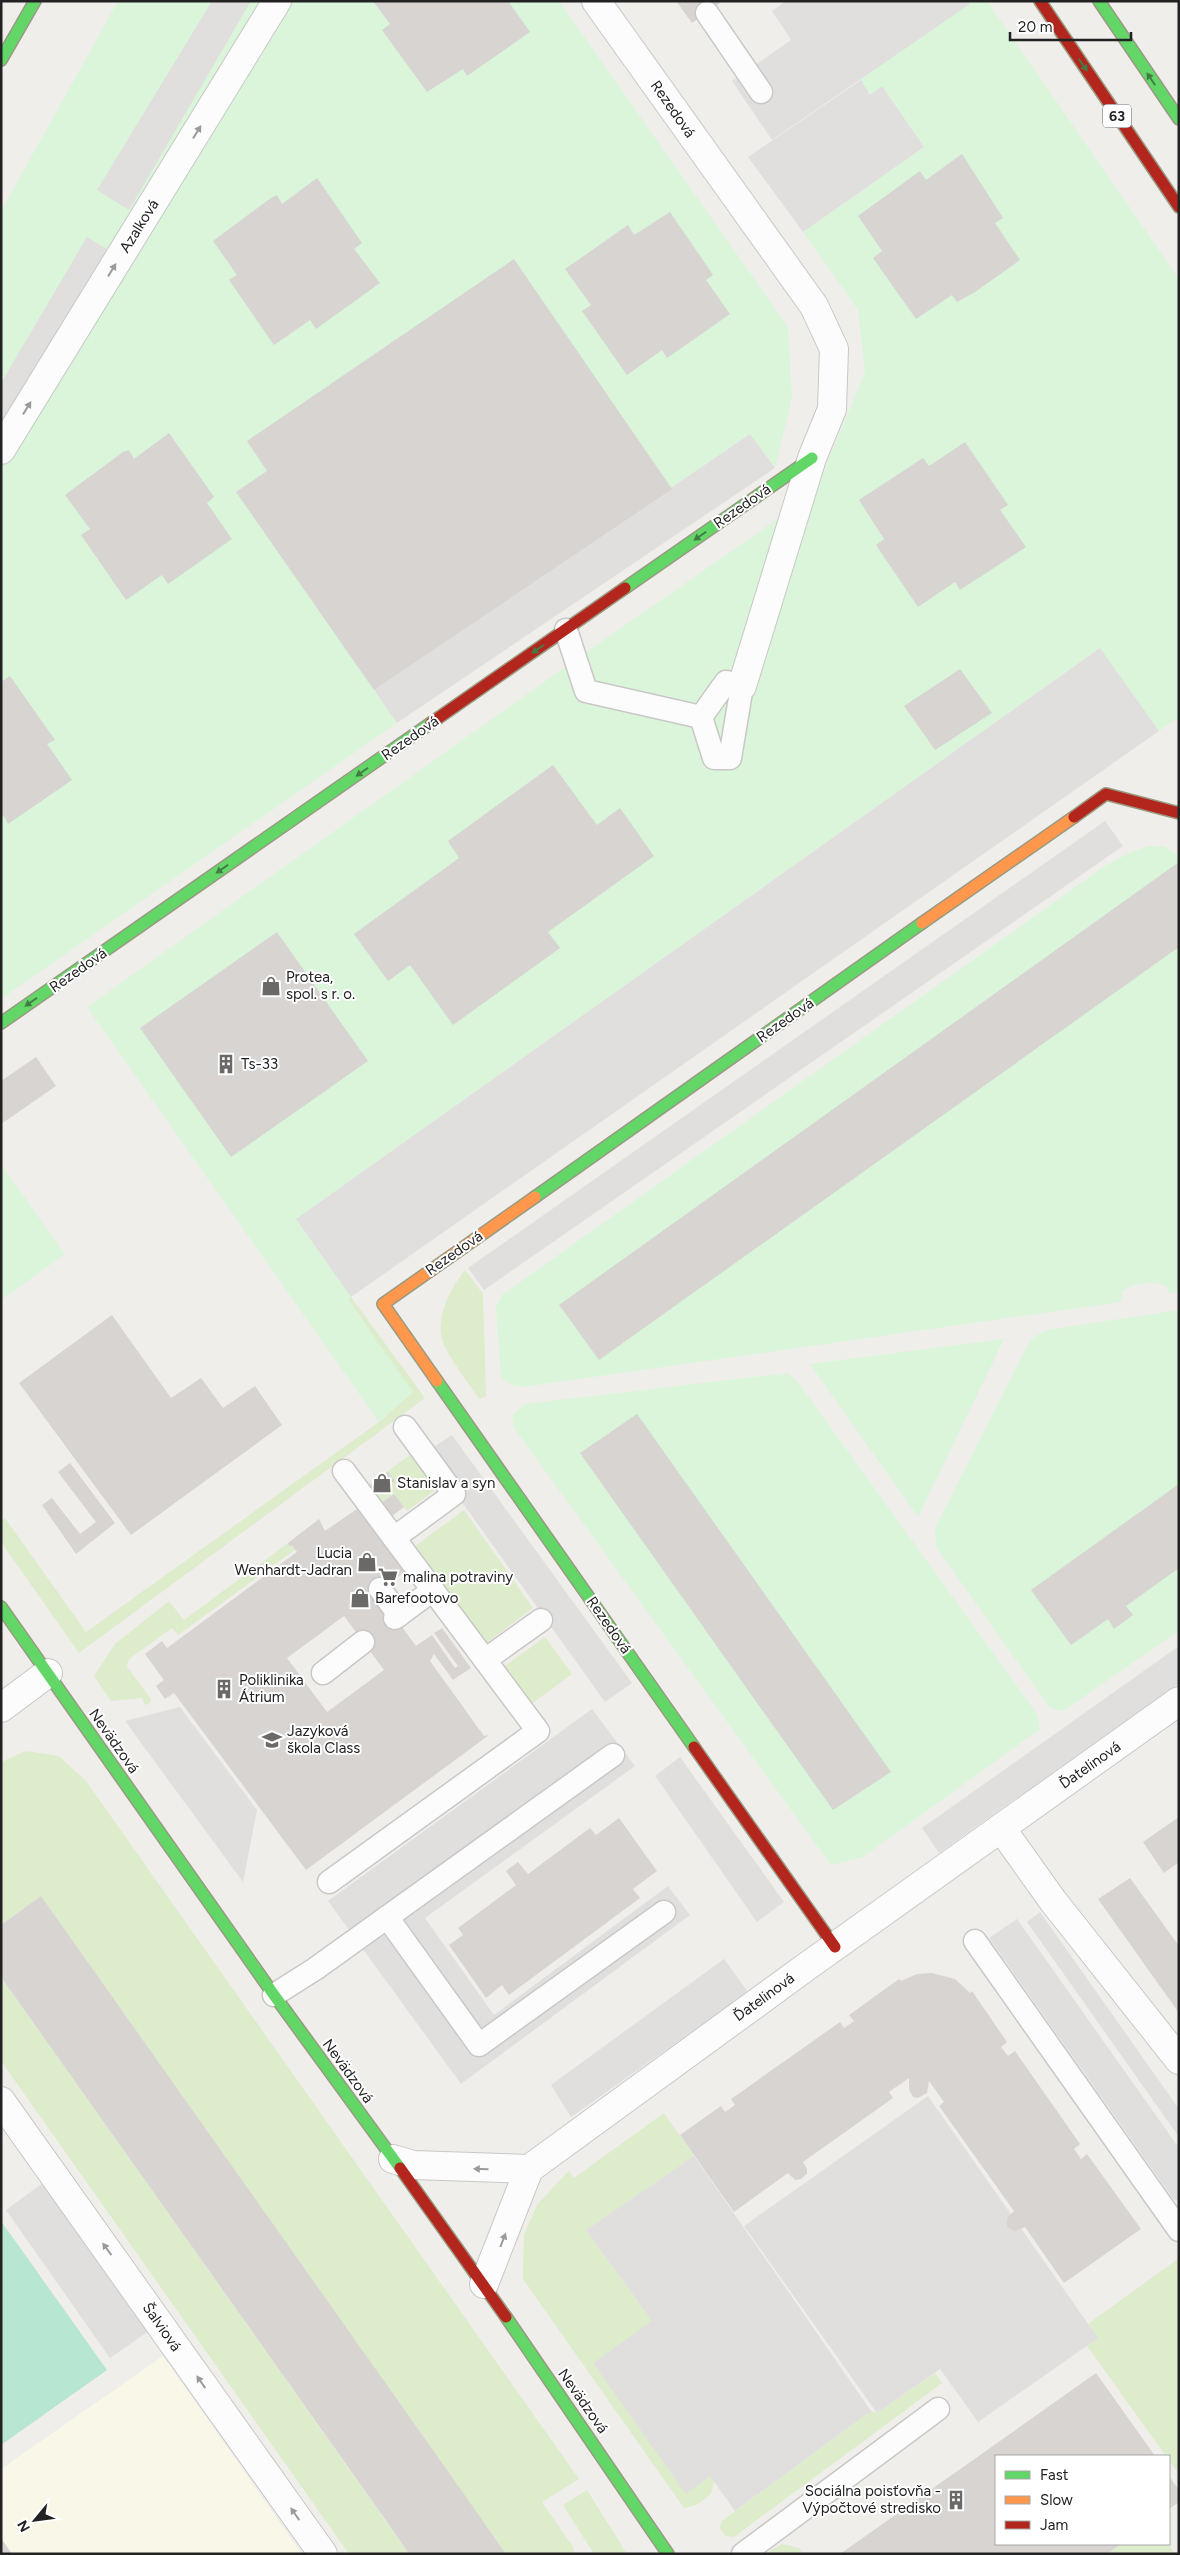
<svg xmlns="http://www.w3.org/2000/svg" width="1180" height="2555" viewBox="0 0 1180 2555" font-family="Figtree,sans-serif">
	<rect width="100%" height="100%" fill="#f0eeeb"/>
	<polygon fill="#f8f7e8" points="163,2356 302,2554 1,2554 1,2469"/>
	<g fill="#ddeccb">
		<path d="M465 1270 483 1294 486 1396 479 1399C469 1383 444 1353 441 1335 438 1312 452 1287 465 1270Z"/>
		<polygon points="351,1297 425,1398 79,1653 1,1542 1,1521 5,1518 86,1632 379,1422 412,1392 348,1299"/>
		<polygon points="413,1453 438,1488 407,1511 394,1494 380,1504 367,1486"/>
		<polygon points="464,1510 533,1608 485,1644 414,1547"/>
		<polygon points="288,1543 296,1549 178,1635 172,1628 129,1659 127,1667 151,1699 150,1703 145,1705 142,1698 111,1701 94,1676 115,1644 169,1601 184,1620"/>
		<polygon points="545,1637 572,1674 530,1705 502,1668"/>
		<polygon points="26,1751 59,1756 86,1781 579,2479 542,2502 573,2547 574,2554 506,2554 41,1896 1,1925 1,1762"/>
		<polygon points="1,1977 409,2554 349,2554 1,2061"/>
		<polygon points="664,2113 694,2156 586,2230 652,2321 686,2493 710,2476 714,2481 711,2494 696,2505 684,2508 523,2279 524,2235 537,2205 566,2174 569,2171 574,2178"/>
		<polygon points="1179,2258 1179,2474 1169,2460 1169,2456 1166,2456 1087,2346 1097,2338 1088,2324"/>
		<polygon points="935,2373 942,2383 734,2537 726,2536 720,2529 722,2521 871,2411 877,2413"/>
		<polygon points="587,2490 627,2554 594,2554 563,2505"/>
		<polygon points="782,2544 799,2548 803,2554 765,2554"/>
		<polygon points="1121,2544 1168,2544 1175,2554 1107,2554"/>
	</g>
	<g fill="#daf5da">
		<polygon points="118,1 559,1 788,327 792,398 775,468 750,434 375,690 397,723 1,999 1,211"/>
		<polygon points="973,1 987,1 1179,279 1179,722 1176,719 1159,731 1100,648 296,1219 351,1297 348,1300 413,1392 379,1422 87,1007 582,655 815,493 865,372 858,310 803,232 924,147 882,86 870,95 860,79"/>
		<path d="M1149 846H1164L1179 856V1292L1169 1293 1166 1286C1153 1281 1133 1282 1122 1292L1121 1302 522 1387 511 1385 501 1377 496 1307 502 1295 1105 866 1133 851Z"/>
		<polygon points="1,1165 65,1254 1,1300"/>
		<polygon points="1179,1310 1179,1631 1063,1711 1050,1708 936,1547 935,1528 1030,1340 1046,1330"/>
		<polygon points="1004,1339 918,1517 810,1364"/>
		<polygon points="788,1373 800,1385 1037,1714 1040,1729 863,1857 831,1865 514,1428 512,1415 525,1404"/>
	</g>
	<polygon fill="#b7e6d2" points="1,2221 107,2370 1,2445"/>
	<g fill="#e0dfde">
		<polygon points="212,1 251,1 129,210 97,190"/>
		<polygon points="786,1 968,1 970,4 772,140 732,81 791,40 772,11"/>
		<polygon points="861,80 870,95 882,86 924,147 803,232 748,157"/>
		<polygon points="87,237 110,251 1,435 1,383"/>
		<polygon points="750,434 775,468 397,723 374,690"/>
		<polygon points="1100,648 1159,731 351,1297 296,1219"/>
		<polygon points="1105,821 1123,846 484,1290 468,1268"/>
		<polygon points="452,1435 632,1683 605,1702 426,1452"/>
		<polygon points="1179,1646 1179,1683 939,1853 922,1828"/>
		<polygon points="180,1707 257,1810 243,1882 125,1721"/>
		<polygon points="592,1709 635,1766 425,1918 494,2015 668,1886 690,1915 461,2084 328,1901"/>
		<polygon points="680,1757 784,1902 757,1922 655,1776"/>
		<polygon points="1040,1912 1179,2109 1179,2137 1027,1922"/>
		<polygon points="1017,1919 1179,2148 1179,2201 1174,2200 989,1938"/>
		<polygon points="724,1959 748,1992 571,2117 551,2085"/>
		<polygon points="928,2096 1098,2338 978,2422 940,2369 877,2413 744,2226"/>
		<polygon points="694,2156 871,2411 735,2511 710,2476 686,2494 593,2363 652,2321 586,2230"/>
		<polygon points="44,2182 149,2331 110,2358 6,2210"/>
	</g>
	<g fill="#d7d4d2" fill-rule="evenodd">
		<polygon points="373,1 508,1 530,32 467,76 463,69 427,92 382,30 390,24"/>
		<polygon points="676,1 723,1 692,23"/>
		<polygon points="962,154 1003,218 995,223 1020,260 975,292 957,302 952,295 916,319 873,258 882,251 858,216 920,171 926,180"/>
		<polygon points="317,178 362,243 354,249 380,283 316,329 310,320 274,345 229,280 237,275 213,241 271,198 277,195 282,204"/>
		<polygon points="670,212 713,275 706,280 730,314 667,358 662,350 627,375 582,311 591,305 565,269 628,225 634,235"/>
		<polygon points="514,259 672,489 374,690 236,492 267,471 247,441"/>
		<polygon points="169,433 214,497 207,503 232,539 168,584 162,575 126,600 81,535 90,529 65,495 123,452 129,450 134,459"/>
		<polygon points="965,442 1008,505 1000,510 1026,547 960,590 955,582 918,607 876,545 884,539 859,500 923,458 929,466"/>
		<polygon points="960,669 992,713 935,750 904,706"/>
		<polygon points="10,676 55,740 47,744 72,780 8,824 4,816 1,818 1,682"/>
		<polygon points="553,765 597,825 620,808 654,856 548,932 560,948 453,1025 410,965 388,981 354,934 459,858 448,841"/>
		<polygon points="1179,862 1179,947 599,1360 559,1305"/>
		<polygon points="277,932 368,1061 231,1157 140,1028"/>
		<polygon points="36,1057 56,1086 1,1124 1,1081"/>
		<polygon points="112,1315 171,1398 201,1378 223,1408 255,1386 282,1425 131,1535 19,1383"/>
		<polygon points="637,1414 891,1772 833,1810 580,1453"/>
		<polygon points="70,1463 115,1523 76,1554 42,1505 52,1498 80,1534 96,1522 58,1472"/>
		<polygon points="388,1472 395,1481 375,1496 368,1487"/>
		<polygon points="1179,1484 1179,1568 1126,1606 1133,1615 1114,1629 1108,1619 1071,1645 1031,1590"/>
		<polygon points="394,1494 404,1507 391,1517 380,1504"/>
		<path d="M360 1507 406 1571 376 1592 416 1646 432 1635 455 1668 458 1666 434 1633 442 1628 471 1668 453 1680 434 1654 430 1661 484 1736 489 1735 306 1870 174 1693 165 1699 156 1686 164 1680 145 1654 162 1641 167 1648 297 1552 292 1545 290 1547 288 1543 319 1519 325 1531ZM344 1616 384 1670 327 1712 287 1658Z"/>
		<polygon points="1179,1817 1179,1862 1164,1873 1143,1842"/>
		<polygon points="619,1818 657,1871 633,1889 640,1898 509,1995 502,1985 486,1998 449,1945 463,1935 458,1928 516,1885 506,1871 518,1862 528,1874 590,1828 596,1835"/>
		<polygon points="1130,1878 1179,1946 1179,2013 1098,1899"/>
		<polygon points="41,1896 452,2477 506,2554 409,2554 387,2522 1,1977 1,1925"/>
		<polygon points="932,1973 955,1979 970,1993 972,1991 1007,2042 1001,2047 1008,2056 1015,2051 1080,2144 1074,2149 1081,2159 1087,2154 1141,2229 1064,2283 1025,2227 1015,2231 1007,2227 1007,2218 1014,2211 939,2106 944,2102 929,2081 927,2093 918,2098 913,2097 909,2090 909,2078 889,2092 893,2098 803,2162 807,2169 807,2174 801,2179 795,2180 788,2173 734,2212 680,2135 721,2106 725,2112 735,2105 731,2099 840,2022 844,2028 854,2021 849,2015 899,1979 901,1981 917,1974"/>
		<polygon points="1096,2373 1155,2456 996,2456 996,2544 1121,2544 1107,2554 840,2554"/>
		<polygon points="1169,2476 1179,2490 1179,2502 1169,2509"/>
		<polygon points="1,2538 12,2554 1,2554"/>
	</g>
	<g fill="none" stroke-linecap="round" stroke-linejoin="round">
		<defs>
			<g id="lane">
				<polyline points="707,13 761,92"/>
				<polyline points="566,630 586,691 701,717 714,758 730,758 742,686 726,682 701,717"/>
				<polyline points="344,1471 485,1660 541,1620"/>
				<polyline points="394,1538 454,1494 405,1427"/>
				<polyline points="380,1589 399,1615"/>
				<polyline points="395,1618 433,1590"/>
				<polyline points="323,1673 363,1642"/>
				<polyline points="329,1882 538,1731 485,1660"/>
				<polyline points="387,1917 479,2045 664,1912"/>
				<polyline points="975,1941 1179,2230"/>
				<polyline points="274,1995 315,1969 613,1755"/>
				<polyline points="743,2554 938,2409"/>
			</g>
			<g id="street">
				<polyline points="596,1 814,306 834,349 832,409 812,458 742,686"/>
				<polyline points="1,450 277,1"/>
				<polyline points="1,1708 48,1673"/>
				<polyline points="1001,1828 1053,1901 1179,2060"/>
				<polyline points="1,2101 323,2554"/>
				<polyline points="393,2159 413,2165 529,2169"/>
				<polyline points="484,2284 529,2169 806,1967 1179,1701"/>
			</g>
			<g id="fast">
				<polyline points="1099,1 1179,119"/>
				<polyline points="1,60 35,1"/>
				<polyline points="625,588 812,458"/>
				<polyline points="1,1023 431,723"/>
				<polyline points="535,1197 922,923"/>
				<polyline points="437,1381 694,1747"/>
				<polyline points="1,1607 274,1995 400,2168"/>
				<polyline points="506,2317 668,2554"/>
			</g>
			<g id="slow">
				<polyline points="922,923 1074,817"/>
				<polyline points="437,1381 383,1304 535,1197"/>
			</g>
			<g id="jam">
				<polyline points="1040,1 1179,207"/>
				<polyline points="431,723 625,588"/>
				<polyline points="1074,817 1106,794 1179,813"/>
				<polyline points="694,1747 835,1947"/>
				<polyline points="400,2168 506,2317"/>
			</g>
		</defs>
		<use href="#lane" stroke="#c9c8c7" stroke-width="25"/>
		<use href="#street" stroke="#c9c8c7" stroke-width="30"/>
		<use href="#fast" stroke="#999a82" stroke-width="14"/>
		<use href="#slow" stroke="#999a82" stroke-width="14"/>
		<use href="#jam" stroke="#999a82" stroke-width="14"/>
		<use href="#lane" stroke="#fdfcfc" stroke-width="22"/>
		<use href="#street" stroke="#fdfcfc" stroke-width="28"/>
		<use href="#fast" stroke="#63d668" stroke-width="11"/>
		<use href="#slow" stroke="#ff974d" stroke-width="11"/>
		<use href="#jam" stroke="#b3261e" stroke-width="11"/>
	</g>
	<defs><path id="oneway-solid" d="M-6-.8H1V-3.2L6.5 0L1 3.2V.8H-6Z" transform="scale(1.25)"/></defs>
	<g fill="#427c45">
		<use href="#oneway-solid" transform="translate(1083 65) rotate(56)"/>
		<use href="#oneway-solid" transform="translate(1151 79) rotate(-124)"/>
		<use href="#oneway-solid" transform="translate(700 536) rotate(145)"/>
		<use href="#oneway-solid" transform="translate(538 649) rotate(145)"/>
		<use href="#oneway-solid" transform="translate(362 772) rotate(145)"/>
		<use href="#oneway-solid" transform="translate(222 869) rotate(145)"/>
		<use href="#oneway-solid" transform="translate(31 1002) rotate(145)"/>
	</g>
	<g fill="#9a9a9a">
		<use href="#oneway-solid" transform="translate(197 132) rotate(-58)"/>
		<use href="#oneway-solid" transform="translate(112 270) rotate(-58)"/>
		<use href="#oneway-solid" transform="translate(27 408) rotate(-58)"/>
		<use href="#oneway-solid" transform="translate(481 2169) rotate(-179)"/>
		<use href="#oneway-solid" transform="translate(503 2240) rotate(-69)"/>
		<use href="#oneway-solid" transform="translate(107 2249) rotate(-126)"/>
		<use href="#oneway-solid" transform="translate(201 2382) rotate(-125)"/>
		<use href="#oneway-solid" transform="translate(295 2514) rotate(-125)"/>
	</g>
	<defs>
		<symbol id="shop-bare" viewBox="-9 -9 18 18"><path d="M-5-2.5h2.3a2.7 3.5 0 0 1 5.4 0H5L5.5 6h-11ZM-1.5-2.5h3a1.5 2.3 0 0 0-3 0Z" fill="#6a6968" stroke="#fff" stroke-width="2.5" paint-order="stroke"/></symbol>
		<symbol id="building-bare" viewBox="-9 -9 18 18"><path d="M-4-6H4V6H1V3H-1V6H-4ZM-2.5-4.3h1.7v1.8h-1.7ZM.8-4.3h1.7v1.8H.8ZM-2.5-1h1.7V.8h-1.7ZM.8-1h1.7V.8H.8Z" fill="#6a6968" stroke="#fff" stroke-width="2.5" paint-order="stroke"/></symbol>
		<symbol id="supermarket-bare" viewBox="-9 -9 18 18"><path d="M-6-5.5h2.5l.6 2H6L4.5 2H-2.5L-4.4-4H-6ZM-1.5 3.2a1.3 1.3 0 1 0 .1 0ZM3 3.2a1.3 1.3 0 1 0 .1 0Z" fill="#6a6968" stroke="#fff" stroke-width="2.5" paint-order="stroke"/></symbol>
		<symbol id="school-bare" viewBox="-9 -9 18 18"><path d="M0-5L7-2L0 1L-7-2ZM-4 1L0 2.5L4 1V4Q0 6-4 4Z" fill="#6a6968" stroke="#fff" stroke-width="2.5" paint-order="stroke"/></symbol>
	</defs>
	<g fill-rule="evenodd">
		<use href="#shop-bare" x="257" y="972" width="28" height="28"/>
		<use href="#building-bare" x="212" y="1050" width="28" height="28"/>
		<use href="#shop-bare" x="368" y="1469" width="28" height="28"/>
		<use href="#shop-bare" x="353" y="1548" width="28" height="28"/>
		<use href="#supermarket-bare" x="374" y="1563" width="28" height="28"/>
		<use href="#shop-bare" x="346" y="1584" width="28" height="28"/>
		<use href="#building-bare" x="210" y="1675" width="28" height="28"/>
		<use href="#school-bare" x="258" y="1726" width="28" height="28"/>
		<use href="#building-bare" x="942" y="2486" width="28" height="28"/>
	</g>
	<g text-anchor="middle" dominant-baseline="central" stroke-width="4" stroke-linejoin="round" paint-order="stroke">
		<rect fill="#fff" stroke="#646464" stroke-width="1" x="1103" y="104.5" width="28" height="23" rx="4"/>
		<g font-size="14" font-weight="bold" fill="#222">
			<text x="1117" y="116">63</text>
		</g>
		<g font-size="15" fill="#222" stroke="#fff">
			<text transform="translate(673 109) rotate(55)">Rezedová</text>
			<text transform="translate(139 226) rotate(-58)">Azalková</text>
			<text transform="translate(742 506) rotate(-35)">Rezedová</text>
			<text transform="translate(410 738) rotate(-35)">Rezedová</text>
			<text transform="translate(78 970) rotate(-35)">Rezedová</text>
			<text transform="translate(785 1020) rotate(-35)">Rezedová</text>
			<text transform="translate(454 1253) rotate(-35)">Rezedová</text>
			<text transform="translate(609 1625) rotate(55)">Rezedová</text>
			<text transform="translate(114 1741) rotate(55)">Nevädzová</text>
			<text transform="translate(1090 1765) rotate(-35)">Ďatelinová</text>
			<text transform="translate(764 1997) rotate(-36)">Ďatelinová</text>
			<text transform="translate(348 2071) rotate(54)">Nevädzová</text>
			<text transform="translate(162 2327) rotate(55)">Šalviová</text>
			<text transform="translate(583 2401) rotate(55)">Nevädzová</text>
		</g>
		<g font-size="15" fill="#222" stroke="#fff" text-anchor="start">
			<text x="286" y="977">Protea,<tspan x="286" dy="17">spol. s r. o.</tspan></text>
			<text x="241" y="1064">Ts-33</text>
			<text x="397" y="1483">Stanislav a syn</text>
			<text x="352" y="1553" text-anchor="end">Lucia<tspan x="352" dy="17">Wenhardt-Jadran</tspan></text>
			<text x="403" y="1577">malina potraviny</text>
			<text x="375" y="1598">Barefootovo</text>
			<text x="239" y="1680">Poliklinika<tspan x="239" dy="17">Átrium</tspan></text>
			<text x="287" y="1731">Jazyková<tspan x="287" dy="17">škola Class</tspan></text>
			<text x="941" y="2491" text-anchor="end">Sociálna poisťovňa -<tspan x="941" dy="17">Výpočtové stredisko</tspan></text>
		</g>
	</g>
	<rect width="1180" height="2555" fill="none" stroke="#222222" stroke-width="5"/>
	<rect x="995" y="2455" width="175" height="90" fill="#ffffff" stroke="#a7a7a7"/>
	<rect x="1005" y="2471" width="25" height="8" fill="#63d668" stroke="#a7a7a7"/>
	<text x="1040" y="2480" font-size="15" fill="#222222">Fast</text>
	<rect x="1005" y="2496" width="25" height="8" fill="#ff974d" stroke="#a7a7a7"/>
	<text x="1040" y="2505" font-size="15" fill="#222222">Slow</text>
	<rect x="1005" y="2521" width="25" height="8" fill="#b3261e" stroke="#a7a7a7"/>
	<text x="1040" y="2530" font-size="15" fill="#222222">Jam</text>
	<g transform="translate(35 2520) rotate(241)" stroke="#ffffff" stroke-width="4" paint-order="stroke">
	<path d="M0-4L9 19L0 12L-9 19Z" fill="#222222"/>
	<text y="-8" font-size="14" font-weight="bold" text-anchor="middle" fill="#222222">N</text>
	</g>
	<path d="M1010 32v8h121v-8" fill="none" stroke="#222222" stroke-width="2.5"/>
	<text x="1018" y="32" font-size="15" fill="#222222" stroke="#ffffff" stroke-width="4" paint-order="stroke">20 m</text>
</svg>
